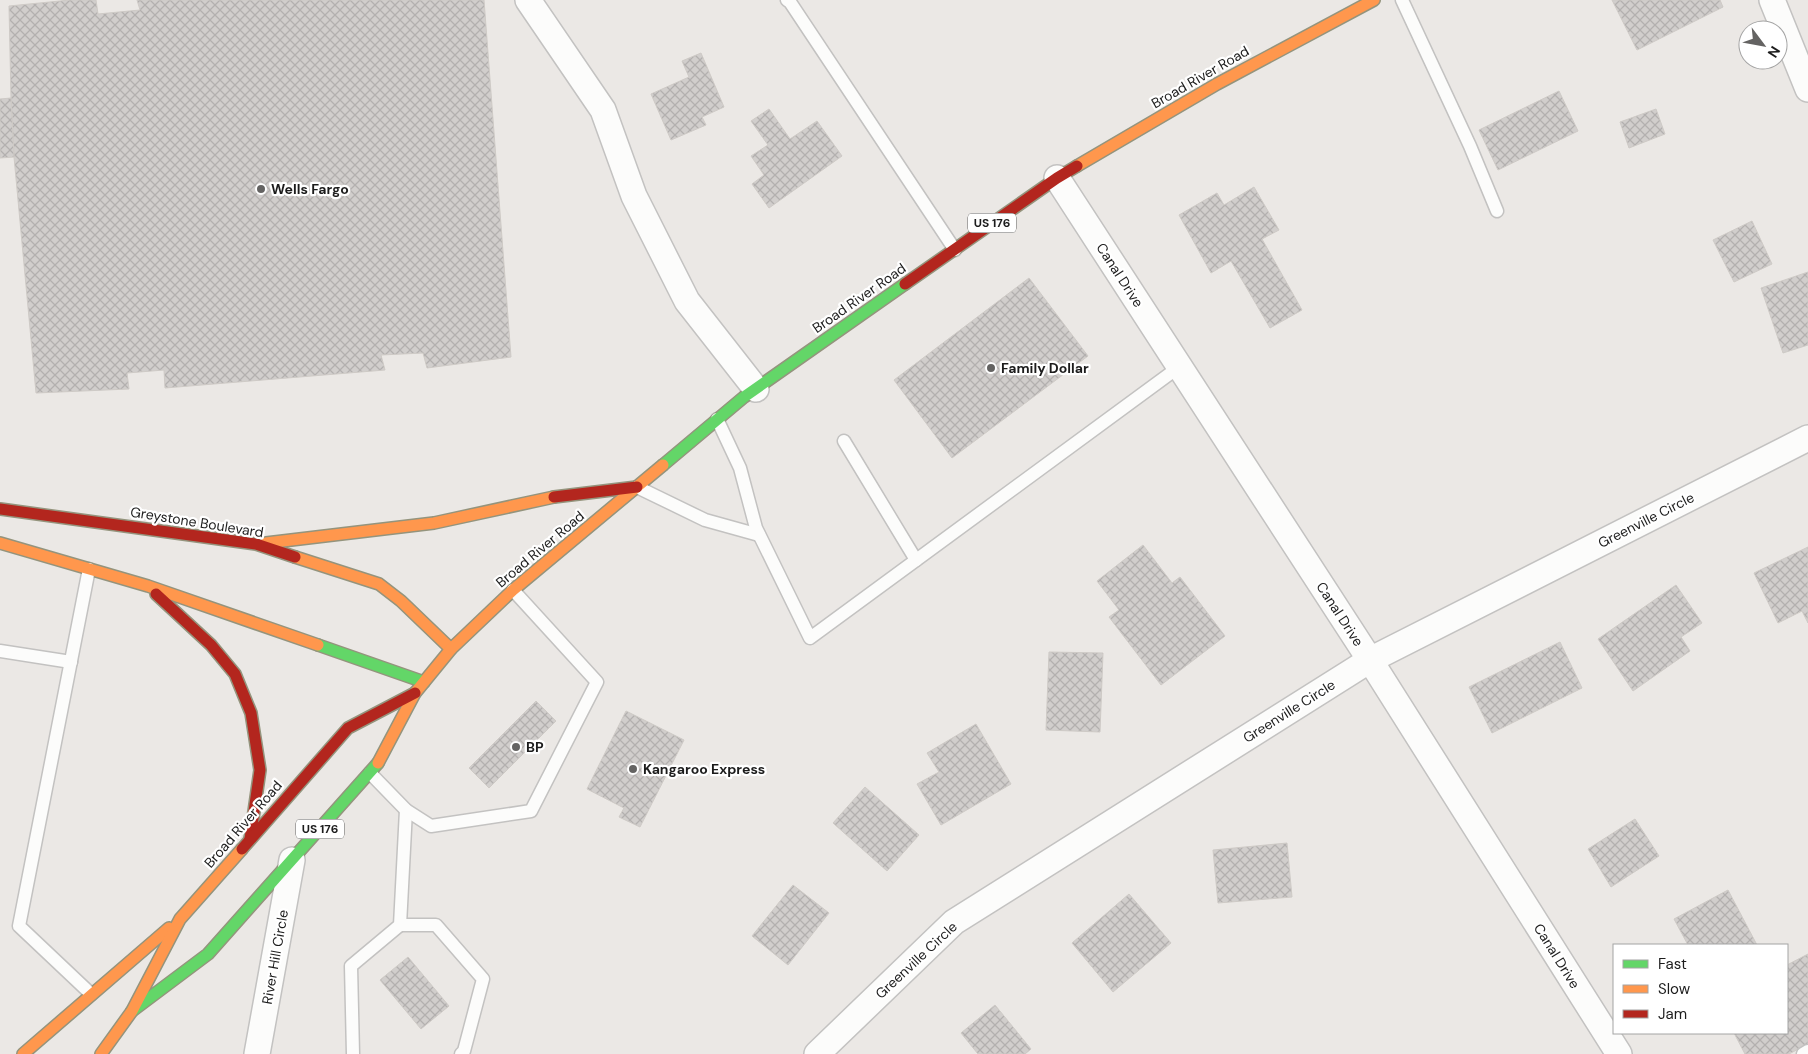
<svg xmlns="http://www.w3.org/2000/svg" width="1808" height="1054" viewBox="0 0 1808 1054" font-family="'DM Sans',sans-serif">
	<defs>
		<pattern id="building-cross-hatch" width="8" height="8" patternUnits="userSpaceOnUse" patternTransform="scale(1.25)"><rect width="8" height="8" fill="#d1cecc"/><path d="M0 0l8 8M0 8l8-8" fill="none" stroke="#b3b0af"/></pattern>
	</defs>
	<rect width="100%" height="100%" fill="#ebe8e5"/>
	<g fill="url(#building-cross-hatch)" stroke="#cecac6">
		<polygon points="70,0 96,0 98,14 140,10 137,0 484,0 511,357 427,368 423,353 381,355 385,370 165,388 164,370 127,373 129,389 36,393 14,157 11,98 9,6"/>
		<polygon points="1612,0 1720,0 1723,7 1637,50"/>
		<polygon points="701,53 724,107 702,117 706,125 671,140 651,94 689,77 682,61"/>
		<polygon points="1559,91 1578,131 1498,170 1479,130"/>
		<polygon points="11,98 14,157 0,158 0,99"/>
		<polygon points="769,109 790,139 817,121 842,156 769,208 752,184 764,175 751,156 768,145 751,121"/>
		<polygon points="1656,109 1665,134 1629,148 1620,122"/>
		<polygon points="1254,187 1279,230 1262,239 1302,310 1270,328 1231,261 1211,273 1179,215 1217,193 1224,205"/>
		<polygon points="1752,221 1772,264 1734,282 1713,240"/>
		<polygon points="1808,272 1808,345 1783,353 1761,288"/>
		<polygon points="1029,278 1088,356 952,458 894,380"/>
		<polygon points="1143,545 1172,583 1180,577 1225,636 1161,685 1109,617 1119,610 1097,581"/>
		<polygon points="1808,547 1808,623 1802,611 1778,623 1754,573"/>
		<polygon points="1676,585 1702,623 1681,637 1690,651 1633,691 1598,639"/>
		<polygon points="1560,642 1582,688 1492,733 1469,687"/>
		<polygon points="1049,652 1103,653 1100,732 1046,730"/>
		<polygon points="536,701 556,721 489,788 469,768"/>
		<polygon points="626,711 684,740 640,827 619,817 624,808 587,789"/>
		<polygon points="976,724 1011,784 941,825 917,784 939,772 927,753"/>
		<polygon points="865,787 919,835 887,871 833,823"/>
		<polygon points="1635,819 1659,856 1611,887 1588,849"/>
		<polygon points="1287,843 1292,897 1218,903 1213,850"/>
		<polygon points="793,885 829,913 788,965 752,936"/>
		<polygon points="1728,890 1757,945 1688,945 1674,919"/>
		<polygon points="1129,894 1171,943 1113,992 1072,943"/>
		<polygon points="1808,954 1808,1044 1789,1054 1745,1054 1734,1033 1787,1033 1787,965"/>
		<polygon points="408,957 449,1006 421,1029 380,980"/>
		<polygon points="995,1005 1031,1049 1025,1054 978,1054 961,1033"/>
	</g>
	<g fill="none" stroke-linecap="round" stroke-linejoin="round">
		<defs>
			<g id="lane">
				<polyline points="787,0 790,2 955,250"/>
				<polyline points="1402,0 1470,146 1497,211"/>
				<polyline points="717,419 740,468 756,528 810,638 1179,367"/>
				<polyline points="844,441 916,560"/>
				<polyline points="637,487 705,520 759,535"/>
				<polyline points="89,569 19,926 91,994"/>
				<polyline points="0,651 71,662"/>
				<polyline points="370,773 406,810 431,826 531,811 597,682 513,590"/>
				<polyline points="400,925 436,925 483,979 464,1051 461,1054"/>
				<polyline points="353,1054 351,966 400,925 406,810"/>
				<polyline points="1803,1054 1808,1051"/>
			</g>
			<g id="street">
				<polyline points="528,0 603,110 634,196 687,301 756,389"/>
				<polyline points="1772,0 1808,89"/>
				<polyline points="1057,178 1370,660 1619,1054"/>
				<polyline points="257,1054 292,860"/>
				<polyline points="817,1054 954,922 1370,660 1808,438"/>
			</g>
			<g id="fast">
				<polyline points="663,465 744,397 905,284"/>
				<polyline points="318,645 424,682"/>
				<polyline points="132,1011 208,954 378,763"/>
			</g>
			<g id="slow">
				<polyline points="1077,166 1217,84 1374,0"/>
				<polyline points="0,543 148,586 318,645"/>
				<polyline points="266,543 434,523 554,497"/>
				<polyline points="295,557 379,584 401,601 451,649"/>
				<polyline points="378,763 415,693 451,649 513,590 663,465"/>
				<polyline points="23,1054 169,928"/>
				<polyline points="101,1054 132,1011 180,919 242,849"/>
			</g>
			<g id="jam">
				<polyline points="905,284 1057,178 1077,166"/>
				<polyline points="554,497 637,487"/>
				<polyline points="0,509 256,544 295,557"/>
				<polyline points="156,594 211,645 235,674 251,713 260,770 250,839"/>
				<polyline points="242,849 348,728 415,693"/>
			</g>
		</defs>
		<use href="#lane" stroke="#c3c2c1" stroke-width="15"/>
		<use href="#street" stroke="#c3c2c1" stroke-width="28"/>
		<use href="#fast" stroke="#94947d" stroke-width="14"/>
		<use href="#slow" stroke="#94947d" stroke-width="14"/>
		<use href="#jam" stroke="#94947d" stroke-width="14"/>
		<use href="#lane" stroke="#fcfcfb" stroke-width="12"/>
		<use href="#street" stroke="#fcfcfb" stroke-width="25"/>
		<use href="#fast" stroke="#63d668" stroke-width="11"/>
		<use href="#slow" stroke="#ff974d" stroke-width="11"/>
		<use href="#jam" stroke="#b3261e" stroke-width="11"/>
	</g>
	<g fill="#646362" stroke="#fff" stroke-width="2">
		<circle cx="261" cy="189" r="5"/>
		<circle cx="991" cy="368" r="5"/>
		<circle cx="516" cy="747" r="5"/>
		<circle cx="633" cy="769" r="5"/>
	</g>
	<g text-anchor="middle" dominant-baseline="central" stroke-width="4.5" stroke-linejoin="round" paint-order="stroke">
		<g fill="#fff" stroke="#606060" stroke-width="1">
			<rect x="968" y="213.5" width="48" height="19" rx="4"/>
			<rect x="296" y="819.5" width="48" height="19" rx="4"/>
		</g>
		<g font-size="12" font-weight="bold" fill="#1c1c1c">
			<text x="992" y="223">US 176</text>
			<text x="320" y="829">US 176</text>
		</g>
		<g font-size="14" fill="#1c1c1c" stroke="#fff">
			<text transform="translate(1200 77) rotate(-30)">Broad River Road</text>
			<text transform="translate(1120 275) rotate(57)">Canal Drive</text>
			<text transform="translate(859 298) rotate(-35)">Broad River Road</text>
			<text transform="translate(1646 520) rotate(-27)">Greenville Circle</text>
			<text transform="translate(197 522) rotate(9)">Greystone Boulevard</text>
			<text transform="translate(540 549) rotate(-40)">Broad River Road</text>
			<text transform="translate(1340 614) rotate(57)">Canal Drive</text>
			<text transform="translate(1289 711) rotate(-32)">Greenville Circle</text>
			<text transform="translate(243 824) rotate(-49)">Broad River Road</text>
			<text transform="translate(1557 956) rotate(58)">Canal Drive</text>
			<text transform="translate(275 957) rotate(-80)">River Hill Circle</text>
			<text transform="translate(916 960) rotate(-43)">Greenville Circle</text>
		</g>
		<g font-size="14" font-weight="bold" fill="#1c1c1c" stroke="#fff" text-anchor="start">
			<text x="271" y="189">Wells Fargo</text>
			<text x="1001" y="368">Family Dollar</text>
			<text x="526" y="747">BP</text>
			<text x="643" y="769">Kangaroo Express</text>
		</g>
	</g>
	<rect x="1613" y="944" width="175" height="90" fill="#ffffff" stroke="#a4a4a4"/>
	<rect x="1623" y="960" width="25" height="8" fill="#63d668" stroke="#a4a4a4"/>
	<text x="1658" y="969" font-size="15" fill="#1c1c1c">Fast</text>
	<rect x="1623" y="985" width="25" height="8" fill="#ff974d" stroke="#a4a4a4"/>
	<text x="1658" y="994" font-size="15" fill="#1c1c1c">Slow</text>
	<rect x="1623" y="1010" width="25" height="8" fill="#b3261e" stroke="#a4a4a4"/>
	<text x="1658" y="1019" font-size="15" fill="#1c1c1c">Jam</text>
	<g transform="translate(1763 45) rotate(122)"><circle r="24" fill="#ffffff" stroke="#a4a4a4"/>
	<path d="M0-4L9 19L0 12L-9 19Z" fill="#646362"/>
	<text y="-8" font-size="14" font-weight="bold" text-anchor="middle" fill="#1c1c1c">N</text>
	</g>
</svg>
